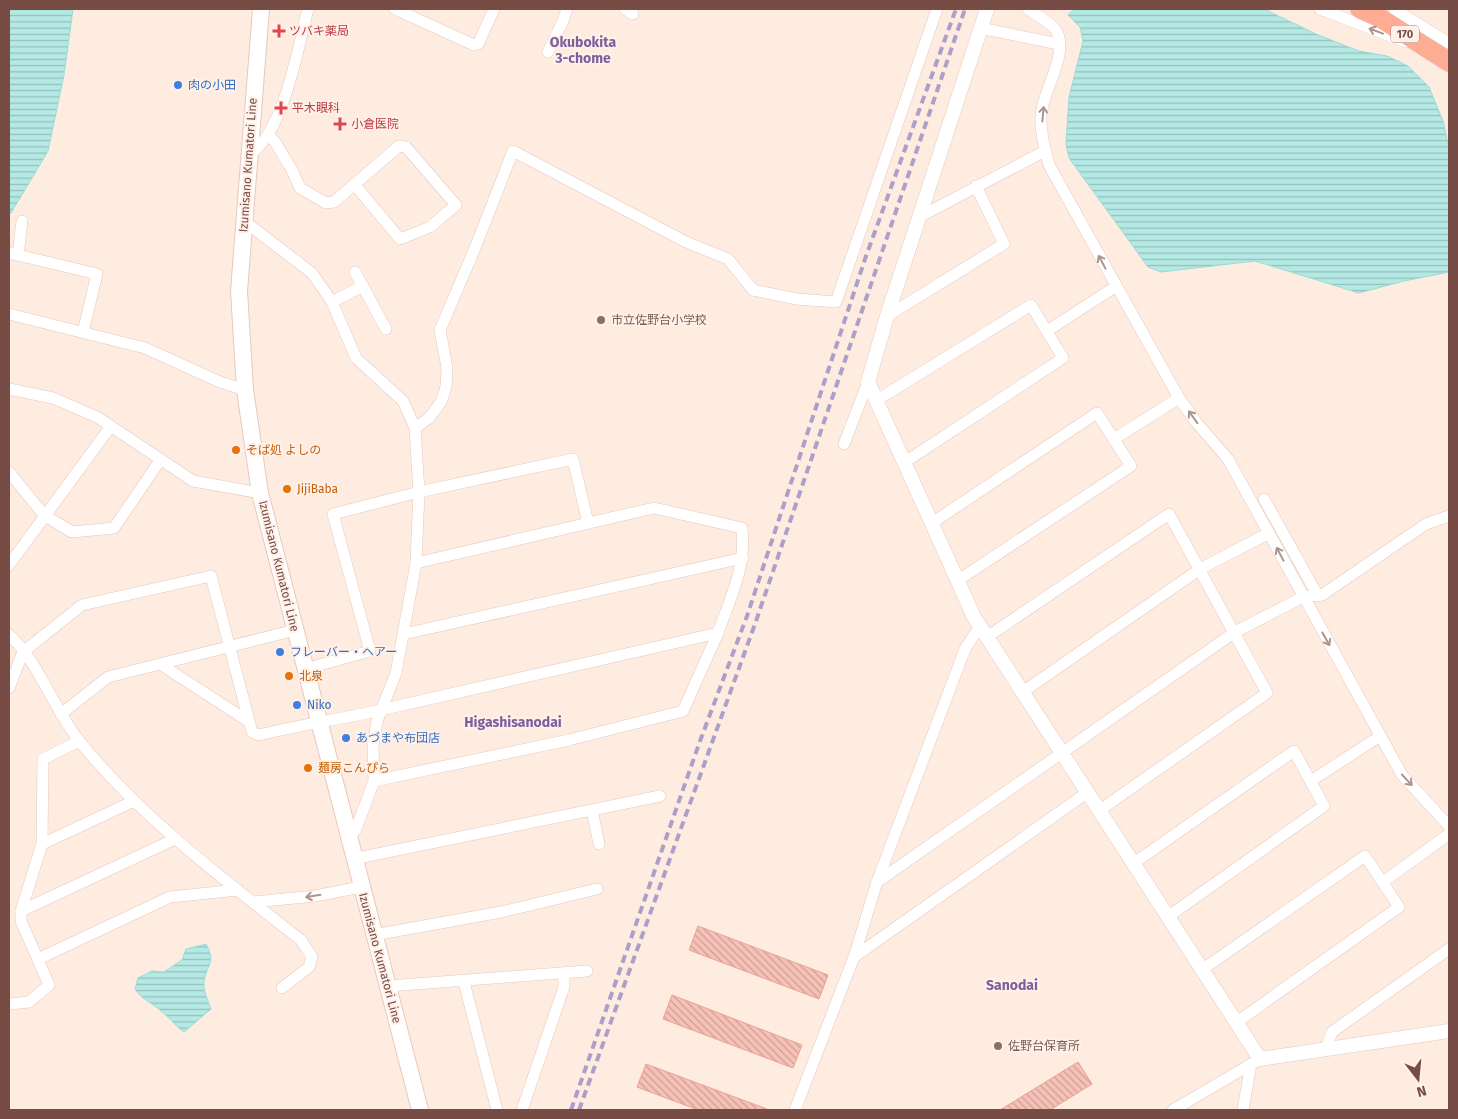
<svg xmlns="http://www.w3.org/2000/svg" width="1458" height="1119" viewBox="0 0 1458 1119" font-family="'Fira Sans','Noto Sans JP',sans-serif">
	<defs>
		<pattern id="water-rules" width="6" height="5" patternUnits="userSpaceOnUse" patternTransform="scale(1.25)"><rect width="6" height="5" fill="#b4e9e5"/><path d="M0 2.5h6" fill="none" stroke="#97bfbb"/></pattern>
		<pattern id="building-back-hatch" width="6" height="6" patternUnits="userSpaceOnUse" patternTransform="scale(1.25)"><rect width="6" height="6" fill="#f6c1b6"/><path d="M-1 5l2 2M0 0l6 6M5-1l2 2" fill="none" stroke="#cc9f96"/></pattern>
	</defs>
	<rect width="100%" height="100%" fill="#feece1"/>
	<g fill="url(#water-rules)" stroke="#99dcd7">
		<polygon points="9,9 73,9 64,75 48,151 11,213 9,213"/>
		<polygon points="1074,9 1264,9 1316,34 1359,51 1387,56 1408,66 1429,87 1443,121 1449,148 1449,272 1404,281 1359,293 1255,261 1161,272 1148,267 1069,158 1066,144 1069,97 1083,41 1080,27 1068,15"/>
		<path d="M206 944C217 963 206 965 204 982 203 990 208 1001 211 1009L184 1032C175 1026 169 1017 160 1010 151 1002 142 1000 135 989L138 978 152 971 164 972 182 960 186 949Z"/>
	</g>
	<g fill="url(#building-back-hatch)" stroke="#eaa295">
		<polygon points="698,926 828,975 819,999 689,950"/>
		<polygon points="672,995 802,1045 793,1068 663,1019"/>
		<polygon points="1078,1062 1092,1084 1050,1110 1000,1110"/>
		<polygon points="646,1064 767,1109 767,1110 698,1110 637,1087"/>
	</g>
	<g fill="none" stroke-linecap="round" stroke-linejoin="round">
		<defs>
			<g id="minor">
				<polyline points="395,9 474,45 478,44 494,9"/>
				<polyline points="625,9 633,14"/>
				<path d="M1028 9C1036 15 1050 22 1056 30 1070 53 1042 91 1041 116 1040 132 1045 150 1049 165L1179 398 1196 422 1228 459 1402 775 1449 826"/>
				<polyline points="1320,9 1406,42"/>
				<polyline points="1394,9 1449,43"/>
				<polyline points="980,28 1059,44"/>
				<polyline points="548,52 563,21 567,9"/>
				<polyline points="268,134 275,142 292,170 300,188 326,203 334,202 399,146 406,147 456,205 430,227 400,239 354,184"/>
				<path d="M249 155C284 133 298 47 308 9"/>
				<polyline points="921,216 1045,151"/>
				<polyline points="244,221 312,273 332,302 356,358 403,401 415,428 419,492 416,563 396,673 377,721 373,745 374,781 356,829 349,839"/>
				<polyline points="9,253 97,274 83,332"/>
				<polyline points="18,255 22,221"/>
				<polyline points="355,272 386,329"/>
				<polyline points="332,302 363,286"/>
				<polyline points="9,314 145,348 220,382 245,390"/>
				<polyline points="887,316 1004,244 976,186"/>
				<polyline points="1047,331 1115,287"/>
				<polyline points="9,389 53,398 97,417 193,481 260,493"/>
				<polyline points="877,400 1031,305 1063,358 905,462"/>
				<polyline points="415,428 429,418 441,402 446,387 447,368 440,330 475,248 513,151 686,242 728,259 753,290 797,299 836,302 937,9"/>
				<polyline points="1114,439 1179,398"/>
				<polyline points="844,444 868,382"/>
				<polyline points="9,472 44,515 72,532 114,528 161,459"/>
				<polyline points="1264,499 1318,596"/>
				<polyline points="932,523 1097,413 1131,466 957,581"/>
				<polyline points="9,565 111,426"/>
				<polyline points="404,634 743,558"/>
				<path d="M9 635C38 660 55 712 80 742 143 819 223 879 301 940L312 957 309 967 282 988"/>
				<polyline points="987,637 1169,514 1267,693 1100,810"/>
				<polyline points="160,664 248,721"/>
				<polyline points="305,669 370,651 333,514 419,492 573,459 588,523"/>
				<path d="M9 688 23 652 82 605 211 576 252 732 259 735C296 726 334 720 372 712L718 633C731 596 746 568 742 528L654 508 416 563"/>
				<polyline points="1024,691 1200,569 1269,533"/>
				<polyline points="61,714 108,677 295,630"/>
				<polyline points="374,781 569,740 683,711 718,633"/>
				<polyline points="1311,781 1380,736"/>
				<polyline points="592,810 599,844"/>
				<polyline points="42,844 134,801"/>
				<polyline points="353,859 660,796"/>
				<polyline points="1134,863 1294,751 1324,806 1169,916"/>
				<polyline points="877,882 1235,632 1303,597 1322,595 1426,524 1449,516"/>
				<polyline points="1383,882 1449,834"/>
				<polyline points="254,902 315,896 361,887"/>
				<polyline points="21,911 175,839"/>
				<polyline points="374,935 501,912 597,889"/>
				<polyline points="854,957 1088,792"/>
				<polyline points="38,959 170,897 238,890"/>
				<polyline points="1203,969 1365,856 1399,907 1237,1022"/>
				<polyline points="464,982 497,1110"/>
				<polyline points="388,986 587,971"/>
				<polyline points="9,1004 29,1002 49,985 21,921 21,911 42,844 43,759 79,741"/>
				<polyline points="1326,1048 1332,1032 1449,949"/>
				<polyline points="522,1110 564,987 564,973"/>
				<polyline points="795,1110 854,957 877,882 965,649 980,626"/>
				<polyline points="1173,1110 1260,1059"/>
				<polyline points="1243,1110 1251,1064"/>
			</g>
			<polyline id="tertiary" points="987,9 887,316 868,382 974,617 1260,1059 1449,1031"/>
			<polyline id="secondary" points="261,9 239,291 245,390 260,493 420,1110"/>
			<polyline id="trunk" points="1360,9 1380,18 1449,62"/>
		</defs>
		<use href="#minor" stroke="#e5c8be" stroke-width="12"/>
		<use href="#tertiary" stroke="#e5c8be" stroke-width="15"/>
		<use href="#secondary" stroke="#ebc7bb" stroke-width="18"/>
		<use href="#trunk" stroke="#d9cdcb" stroke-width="20"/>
		<use href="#minor" stroke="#fff" stroke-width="11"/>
		<use href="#tertiary" stroke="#fff" stroke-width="14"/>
		<use href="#secondary" stroke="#fff" stroke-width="16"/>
		<use href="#trunk" stroke="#feac94" stroke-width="19"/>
		<g stroke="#ac9fc8" stroke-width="4" stroke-dasharray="8 5" stroke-linecap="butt">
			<polyline points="571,1110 700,741 747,616 865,259 956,9"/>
			<polyline points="579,1110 755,624 965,9"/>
		</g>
	</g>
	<defs><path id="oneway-shaft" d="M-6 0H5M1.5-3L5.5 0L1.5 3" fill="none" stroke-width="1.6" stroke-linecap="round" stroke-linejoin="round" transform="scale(1.25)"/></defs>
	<g stroke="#ad948f">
		<use href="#oneway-shaft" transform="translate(1376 31) rotate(-159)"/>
		<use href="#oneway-shaft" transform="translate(1043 114) rotate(-85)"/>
		<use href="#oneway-shaft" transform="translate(1102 262) rotate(-118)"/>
		<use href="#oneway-shaft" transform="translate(1193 417) rotate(-126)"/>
		<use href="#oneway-shaft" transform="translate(1280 554) rotate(-118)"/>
		<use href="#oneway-shaft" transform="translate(1326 639) rotate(61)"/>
		<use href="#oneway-shaft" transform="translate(1407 780) rotate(47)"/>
		<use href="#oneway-shaft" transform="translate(313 896) rotate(171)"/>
	</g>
	<g fill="#e0444e" stroke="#fff1e9" stroke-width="2">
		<path d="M276.5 23.5h5v5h5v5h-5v5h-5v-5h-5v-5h5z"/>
		<path d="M278.5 100.5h5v5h5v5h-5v5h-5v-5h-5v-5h5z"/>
		<path d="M337.5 116.5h5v5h5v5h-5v5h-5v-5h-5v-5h5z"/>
	</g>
	<g fill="#3f7fe0" stroke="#fff1e9" stroke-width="2">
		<circle cx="178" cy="85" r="5"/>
		<circle cx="280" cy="652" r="5"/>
		<circle cx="297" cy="705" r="5"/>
		<circle cx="346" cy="738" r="5"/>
	</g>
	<g fill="#8d6e63" stroke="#fff1e9" stroke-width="2">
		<circle cx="601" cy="320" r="5"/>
		<circle cx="998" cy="1046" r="5"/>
	</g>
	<g fill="#e8710a" stroke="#fff1e9" stroke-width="2">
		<circle cx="236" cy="450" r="5"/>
		<circle cx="287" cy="489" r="5"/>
		<circle cx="289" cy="676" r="5"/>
		<circle cx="308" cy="768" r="5"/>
	</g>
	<g text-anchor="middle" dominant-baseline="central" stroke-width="4" stroke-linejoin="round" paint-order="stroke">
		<rect fill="#fff1e9" stroke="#a07e76" stroke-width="1" x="1391" y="25.5" width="28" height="17" rx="4"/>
		<g font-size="11" font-weight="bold" fill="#774c45">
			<text x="1405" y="34">170</text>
		</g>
		<g font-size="12" fill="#be3a42" stroke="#fff1e9" text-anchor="start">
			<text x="289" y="31">ツバキ薬局</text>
			<text x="292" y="108">平木眼科</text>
			<text x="351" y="124">小倉医院</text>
		</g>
		<g font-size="12" fill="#366cbe" stroke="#fff1e9" text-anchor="start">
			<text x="188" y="85">肉の小田</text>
			<text x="290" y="652">フレーバー・ヘアー</text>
			<text x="307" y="705">Niko</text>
			<text x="356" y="738">あづまや布団店</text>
		</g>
		<g font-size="12" fill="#774c45" stroke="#fff1e9">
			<text transform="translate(248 165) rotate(-86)">Izumisano Kumatori Line</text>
			<text transform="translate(279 566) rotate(76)">Izumisano Kumatori Line</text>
			<text transform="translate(380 958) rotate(75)">Izumisano Kumatori Line</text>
		</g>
		<g font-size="12" fill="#785e54" stroke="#fff1e9" text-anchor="start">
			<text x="611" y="320">市立佐野台小学校</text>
			<text x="1008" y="1046">佐野台保育所</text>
		</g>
		<g font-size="12" fill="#c56008" stroke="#fff1e9" text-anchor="start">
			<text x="246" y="450">そば処 よしの</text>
			<text x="297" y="489">JijiBaba</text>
			<text x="299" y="676">北泉</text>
			<text x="318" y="768">麺房こんぴら</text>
		</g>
		<g font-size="14" font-weight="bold" fill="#7a609c" stroke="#fff1e9">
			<text x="583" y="42">Okubokita<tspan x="583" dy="16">3-chome</tspan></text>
			<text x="513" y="722">Higashisanodai</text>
			<text x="1012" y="985">Sanodai</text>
		</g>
	</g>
	<rect width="1458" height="1119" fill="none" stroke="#774c45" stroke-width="20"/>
	<g transform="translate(1418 1079) rotate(164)" stroke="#fff1e9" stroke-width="4" paint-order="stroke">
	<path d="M0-4L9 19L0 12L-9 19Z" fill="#774c45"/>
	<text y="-8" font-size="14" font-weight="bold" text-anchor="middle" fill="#774c45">N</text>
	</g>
</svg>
